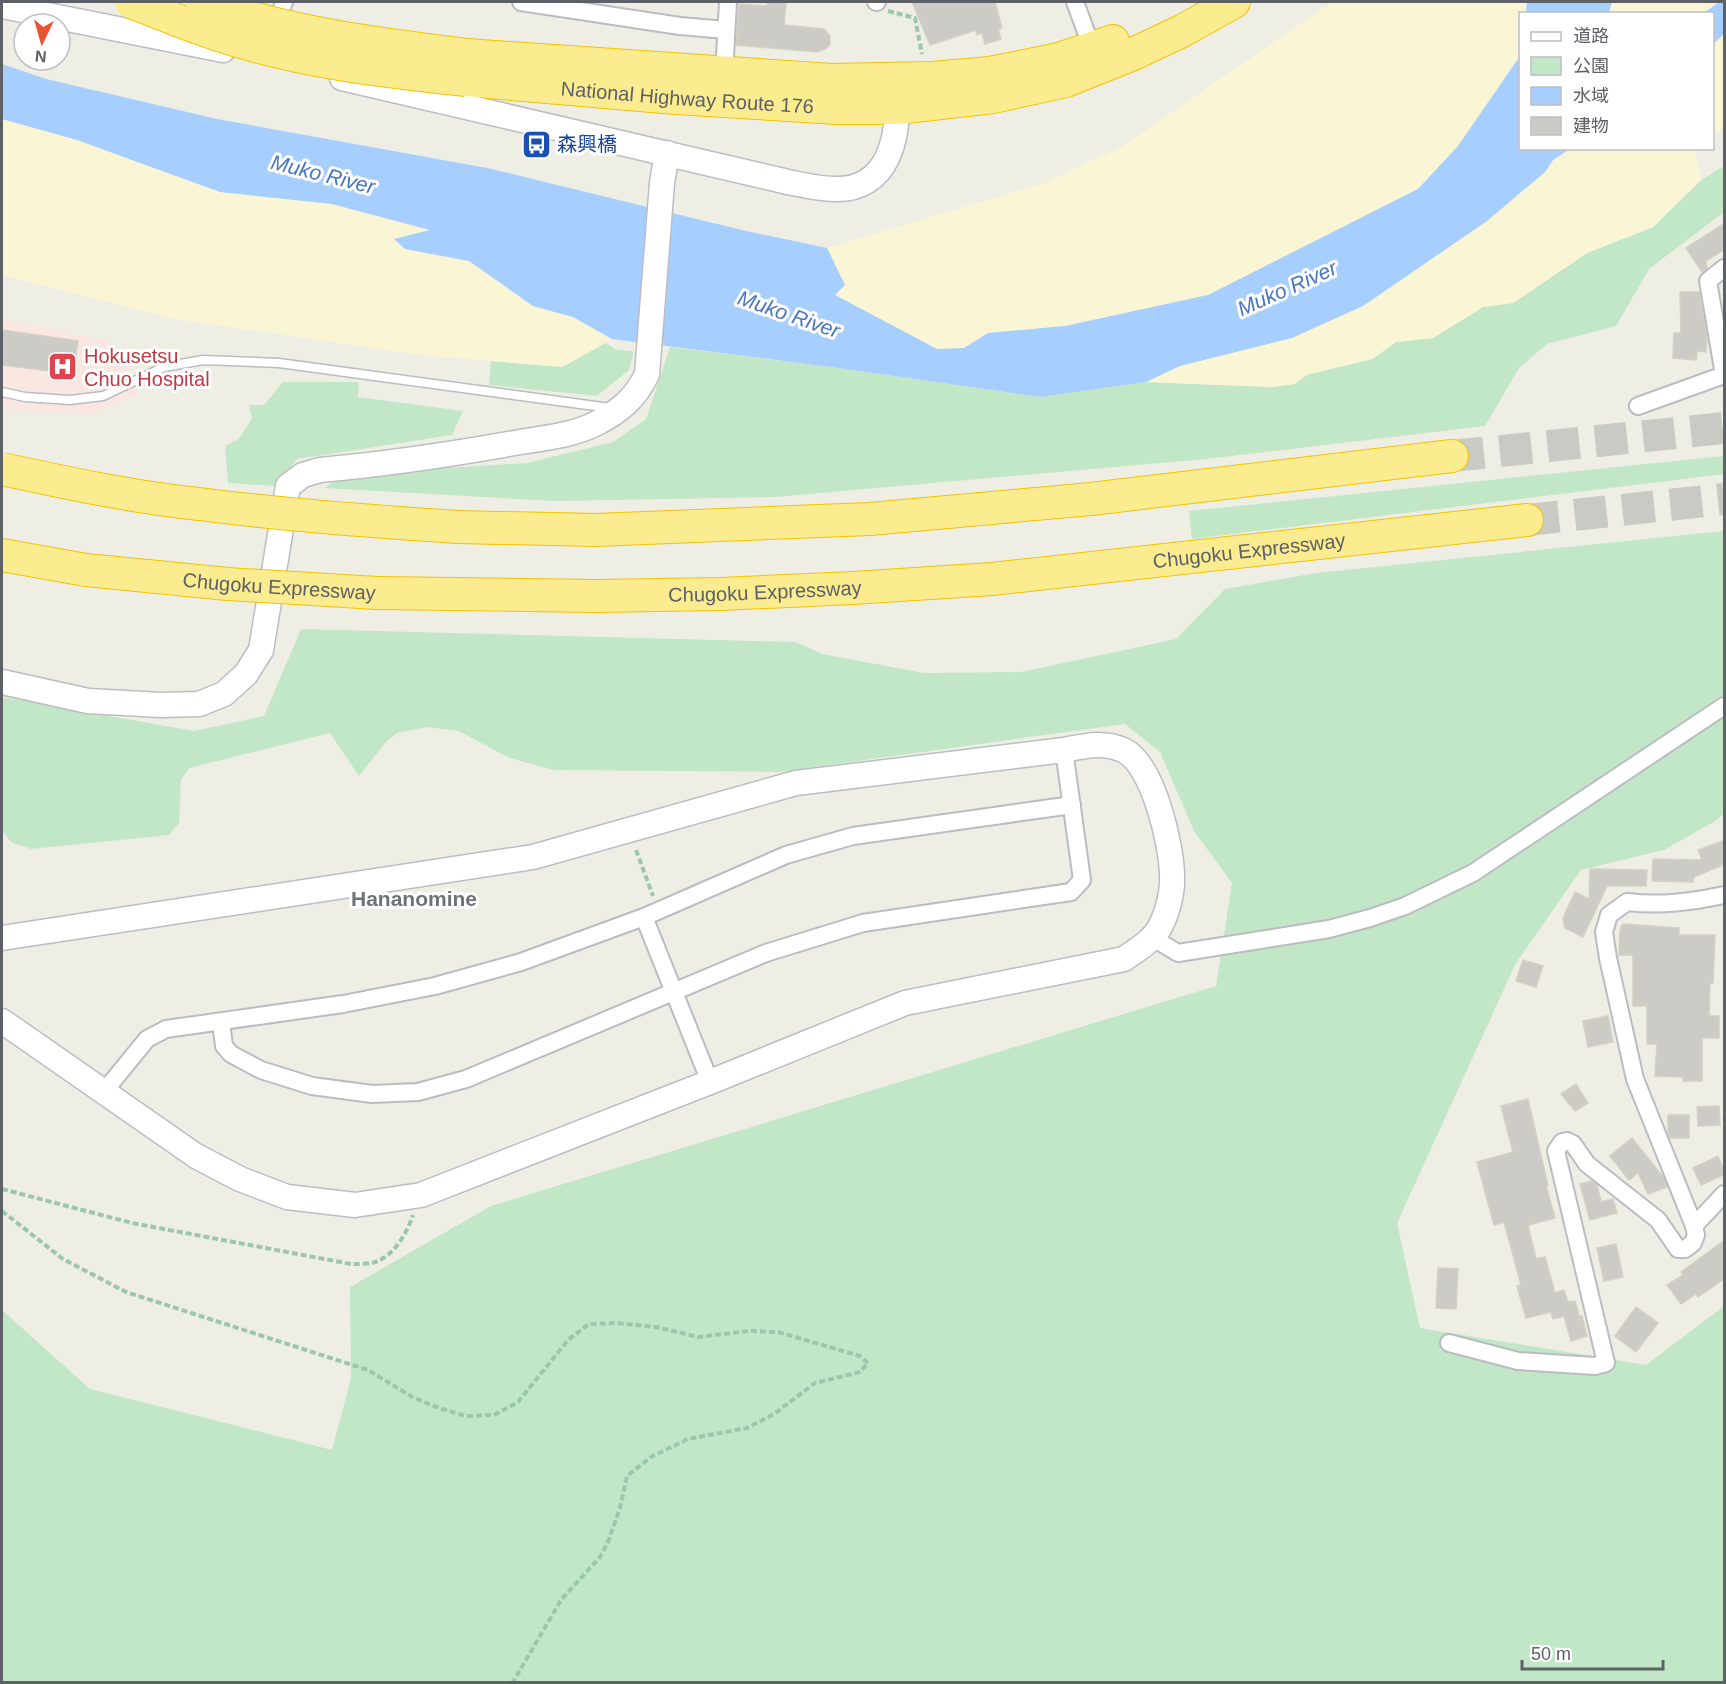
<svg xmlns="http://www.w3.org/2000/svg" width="1726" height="1684" viewBox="0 0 1726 1684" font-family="Arial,'Noto Sans JP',sans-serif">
	<rect width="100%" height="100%" fill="#efeee5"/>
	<polygon fill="#fbe7e2" points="2,319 111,341 138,394 92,415 2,410"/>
	<g fill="#c2e7c6">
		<polygon points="1724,166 1724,212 1649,269 1616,326 1547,344 1519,368 1485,426 1206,459 775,497 554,501 324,488 347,474 527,463 613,442 646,419 670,347 838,368 1041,397 1146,382 1271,387 1294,384 1306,375 1372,359 1396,342 1433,338 1483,307 1513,303 1587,253 1653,227 1701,180"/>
		<polygon points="606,343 616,350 634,351 629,370 597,396 489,385 491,361 562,367"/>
		<polygon points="283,382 359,382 358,397 463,411 452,435 297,459 276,486 228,483 225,446 239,439 252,418 249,405 264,405"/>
		<polygon points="1724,456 1724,474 1192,539 1189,511"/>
		<polygon points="1724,531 1724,813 1717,820 1664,850 1581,870 1516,963 1397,1223 1420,1328 1646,1365 1724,1306 1724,1682 2,1682 2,1310 90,1389 332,1450 351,1378 350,1287 491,1206 1216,986 1232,883 1194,831 1160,752 1125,724 779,772 553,770 510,758 458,731 426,727 397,733 386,742 359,776 330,733 189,768 181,780 179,823 169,835 31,849 11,842 2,830 2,697 194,731 264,716 301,629 796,642 822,654 924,673 1021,672 1176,639 1225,589 1316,573"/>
	</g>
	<g fill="#faf6d5">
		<polygon points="1332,2 1527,2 1526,13 1520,14 1520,56 1458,146 1418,189 1208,295 1065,326 988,333 964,348 937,349 834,295 845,285 827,248 1045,183 1123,146"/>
		<polygon points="1612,2 1719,2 1704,13 1609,14"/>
		<polygon points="1724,34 1724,127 1713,135 1713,44"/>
		<polygon points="2,119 77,140 220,192 332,204 432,231 395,239 405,249 469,261 533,306 573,317 612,339 562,367 421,355 175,319 2,275"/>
		<polygon points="1570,149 1694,149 1701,180 1653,227 1587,253 1513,303 1483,307 1433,338 1396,342 1372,359 1306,375 1294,384 1271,387 1146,382 1180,366 1363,306 1487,221 1545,172 1553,160"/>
	</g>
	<g fill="#a6cefe">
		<polygon points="1527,2 1612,2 1609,13 1526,13"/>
		<polygon points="1719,2 1724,2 1724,34 1713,44 1712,14 1704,13"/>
		<polygon points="1520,50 1520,148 1555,149 1554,151 1559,149 1570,149 1553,160 1545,172 1487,221 1363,306 1292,338 1180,366 1146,382 1041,397 838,368 612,339 573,317 533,306 469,261 405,249 394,239 430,230 332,204 220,192 77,140 2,119 2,64 46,79 217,119 487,168 746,231 827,248 845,285 835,295 937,349 964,348 988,333 1065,326 1208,295 1418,189 1458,146 1520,56"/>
	</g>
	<g fill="#cccbc5" stroke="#d4d1c4" stroke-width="1.5">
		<polygon points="768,2 786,2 784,25 824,29 830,36 830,44 827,48 818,52 736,45 739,4 767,6"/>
		<polygon points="912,2 995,2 1002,28 998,29 1001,39 985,44 982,33 977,35 976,30 930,45"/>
		<polygon points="1725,223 1725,249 1706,261 1707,269 1702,272 1686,248"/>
		<polygon points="1680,292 1699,292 1707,337 1706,352 1697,351 1696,360 1673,358 1674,333 1681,333"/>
		<polygon points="2,330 78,341 73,374 2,365"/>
		<polygon points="1725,840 1725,864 1694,877 1693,882 1652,881 1653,859 1702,860 1698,850"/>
		<polygon points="1590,869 1647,870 1646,886 1607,886 1583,937 1565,928 1563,918 1575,892 1589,899"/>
		<polygon points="1623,924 1679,928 1679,935 1715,935 1713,983 1710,983 1709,1016 1719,1016 1719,1038 1702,1038 1702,1081 1683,1081 1683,1077 1655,1076 1657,1044 1647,1044 1647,1006 1633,1006 1633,955 1619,955 1620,930"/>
		<polygon points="1523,960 1543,966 1536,987 1516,981"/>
		<polygon points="1608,1016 1613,1042 1588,1047 1583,1021"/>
		<polygon points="1576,1084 1588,1103 1575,1111 1561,1094"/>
		<polygon points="1528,1099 1548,1186 1546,1186 1555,1218 1528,1225 1536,1259 1545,1257 1555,1293 1564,1290 1568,1302 1575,1301 1579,1316 1582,1316 1587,1336 1571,1341 1564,1316 1553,1319 1551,1312 1526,1318 1517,1286 1521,1285 1504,1222 1494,1225 1477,1162 1513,1152 1501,1106"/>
		<polygon points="1719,1106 1720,1125 1698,1126 1697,1107"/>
		<polygon points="1668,1115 1689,1115 1689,1138 1670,1138 1668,1132"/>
		<polygon points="1632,1138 1664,1178 1667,1187 1648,1194 1638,1173 1629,1180 1610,1156"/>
		<polygon points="1718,1156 1725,1174 1701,1185 1693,1168"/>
		<polygon points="1592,1181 1597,1185 1601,1202 1613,1199 1617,1213 1590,1220 1580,1184"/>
		<polygon points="1725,1240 1725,1278 1698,1297 1696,1294 1681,1304 1667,1285 1683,1275 1681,1272"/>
		<polygon points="1616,1244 1623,1277 1604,1281 1597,1248"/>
		<polygon points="1438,1268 1458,1269 1456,1309 1436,1308"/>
		<polygon points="1636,1307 1658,1323 1636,1352 1615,1336"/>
	</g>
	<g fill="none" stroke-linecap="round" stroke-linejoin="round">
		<g stroke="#cacac5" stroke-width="32" stroke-dasharray="32 16" stroke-linecap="butt">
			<polyline points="1452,456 1724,428"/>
			<polyline points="1527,520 1724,499"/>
		</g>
		<defs>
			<polyline id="lane" points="2,392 25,397 70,400 103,396 164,367 203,360 279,363 610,408"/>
			<g id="street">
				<polyline points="521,2 680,26 726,30"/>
				<polyline points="876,2 877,2"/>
				<polyline points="1075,2 1092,48"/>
				<polyline points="275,29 284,2"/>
				<polyline points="724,74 728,2"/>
				<polyline points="1638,406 1724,375 1708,281 1724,268"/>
				<polyline points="644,917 710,1082"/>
				<polyline points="1153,938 1178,953 1329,929 1370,918 1405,906 1473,873 1724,706"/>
				<polyline points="221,1022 224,1046 231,1054 261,1070 312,1086 372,1094 418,1092 466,1079 766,953 863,923 1071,892 1082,880 1064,750"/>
				<polyline points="103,1093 147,1039 166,1029 343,1004 435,986 521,962 644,917 786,855 853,836 1072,805"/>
				<polyline points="1694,1226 1724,1194"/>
				<path d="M1449 1343 1518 1361 1595 1366 1606 1363 1556 1151 1562 1142 1567 1141 1573 1144 1587 1164 1658 1220 1678 1249H1685L1693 1243 1696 1235 1694 1226 1635 1079 1608 958 1604 932 1609 915 1627 902C1661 906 1691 902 1724 895"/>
			</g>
			<g id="secondary">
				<polyline points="2,6 223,50"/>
				<path d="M342 78 788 182C803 185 819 189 834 189 889 191 900 136 896 93"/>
				<path d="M2 682 88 701 161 705 199 704 224 694 246 674 261 650 288 486 303 475 320 470C387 464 454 454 520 442 545 438 573 435 595 424 619 412 636 398 647 374L662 183 667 153"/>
				<path d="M2 938 533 857 796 783 1064 750C1085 746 1103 741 1123 750 1153 763 1172 846 1172 876 1173 891 1168 911 1161 925 1153 941 1138 949 1124 959L905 1003 710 1082 421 1195 355 1205 287 1197 240 1179 196 1156 2 1021"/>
			</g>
			<g id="highway">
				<polyline points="467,55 831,80 932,78 990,73 1059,59 1113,41"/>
				<path id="s1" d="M466 80 675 98 837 108H897L993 97 1066 81 1131 55 1182 31 1234 2"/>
				<polyline points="457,527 596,530 870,519 1091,499 1452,456"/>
				<polyline points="2,555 86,570"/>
				<path id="s2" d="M377 593 596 596 721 594 853 588 992 579 1527 520"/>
			</g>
		</defs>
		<use href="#lane" stroke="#babcc1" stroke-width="11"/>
		<use href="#street" stroke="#babcc1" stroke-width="20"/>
		<use href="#secondary" stroke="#bbbdc3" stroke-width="27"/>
		<use href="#highway" stroke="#f3c202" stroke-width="34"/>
		<g stroke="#9bc7ad" stroke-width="4" stroke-dasharray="6 3" stroke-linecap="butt">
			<polyline points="888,11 915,18 922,54"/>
			<polyline points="636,850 653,896"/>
			<path d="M2 1189 132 1223 351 1264C358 1264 368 1264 375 1262 394 1256 407 1233 413 1215"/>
			<polyline points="2,1211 63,1259 126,1292 368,1370 414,1398 442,1409 466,1416 494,1415 518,1402 568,1340 589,1324 616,1323 656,1327 698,1337 749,1331 778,1332 860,1356 868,1363 860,1372 815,1383 774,1414 747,1428 688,1439 651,1457 627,1476 620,1508 608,1542 600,1557 561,1600 513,1682"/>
		</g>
		<use href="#lane" stroke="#fff" stroke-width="8"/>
		<use href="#street" stroke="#fff" stroke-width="16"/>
		<use href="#secondary" stroke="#fff" stroke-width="24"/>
		<use href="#highway" stroke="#fcec90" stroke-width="32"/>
		<defs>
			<g id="highway-bridge">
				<path d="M131 2C158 12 185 24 213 33 294 61 381 71 466 80"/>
				<path d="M202 2C287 33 378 44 467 55"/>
				<path d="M2 469C67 483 132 497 199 504 284 515 371 521 457 527"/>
				<path id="s3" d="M86 570 228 584 377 593"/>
			</g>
		</defs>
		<use href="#highway-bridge" stroke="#f3c202" stroke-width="34" stroke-linecap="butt"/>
		<use href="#highway-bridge" stroke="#fcec90" stroke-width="32"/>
	</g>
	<defs>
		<symbol id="bus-square" viewBox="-11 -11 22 22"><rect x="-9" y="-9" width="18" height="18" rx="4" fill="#1a4fb4" stroke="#fff"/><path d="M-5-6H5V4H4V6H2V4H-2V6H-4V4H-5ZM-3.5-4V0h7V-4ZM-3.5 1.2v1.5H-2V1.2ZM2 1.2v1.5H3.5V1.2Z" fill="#fff"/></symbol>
		<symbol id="hospital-square" viewBox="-11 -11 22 22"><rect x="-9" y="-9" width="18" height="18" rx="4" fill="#e0444e" stroke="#fff"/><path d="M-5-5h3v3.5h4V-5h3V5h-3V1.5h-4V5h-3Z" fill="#fff"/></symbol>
	</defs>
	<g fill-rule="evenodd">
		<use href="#bus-square" x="520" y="128" width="33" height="33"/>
		<use href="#hospital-square" x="46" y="350" width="33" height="33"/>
	</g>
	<g text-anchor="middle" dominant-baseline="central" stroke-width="6" stroke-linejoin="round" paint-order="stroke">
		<g font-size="20" fill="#5d6066" stroke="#fff">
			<text stroke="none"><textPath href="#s1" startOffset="222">National Highway Route 176</textPath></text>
			<text stroke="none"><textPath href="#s2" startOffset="874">Chugoku Expressway</textPath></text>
			<text stroke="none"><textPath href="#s3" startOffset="194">Chugoku Expressway</textPath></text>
			<text stroke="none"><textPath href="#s2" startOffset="388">Chugoku Expressway</textPath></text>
		</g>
		<g font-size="20" fill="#164399" stroke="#fff" text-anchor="start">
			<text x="557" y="144">森興橋</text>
		</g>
		<g font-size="20" fill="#be3a42" stroke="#fff" text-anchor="start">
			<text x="84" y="356">Hokusetsu<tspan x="84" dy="23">Chuo Hospital</tspan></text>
		</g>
		<g font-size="21" font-style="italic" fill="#4876c3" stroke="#fff">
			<text transform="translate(323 174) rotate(14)">Muko River</text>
			<text transform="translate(1287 288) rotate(-24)">Muko River</text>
			<text transform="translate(789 314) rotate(19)">Muko River</text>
		</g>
		<g font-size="21" font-weight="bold" fill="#6e7278" stroke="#fff">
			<text x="414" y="898">Hananomine</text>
		</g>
	</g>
	<rect width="1726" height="1684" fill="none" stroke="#5d6066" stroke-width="6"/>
	<rect x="1519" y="12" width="195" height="138" fill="#ffffff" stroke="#bebfc2" stroke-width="1.5"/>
	<rect x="1531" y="32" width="30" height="9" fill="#ffffff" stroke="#bebfc2" stroke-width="1.5"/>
	<text x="1573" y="42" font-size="18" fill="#5d6066">道路</text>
	<rect x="1531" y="57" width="30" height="18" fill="#c2e7c6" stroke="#bebfc2" stroke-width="1.5"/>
	<text x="1573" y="72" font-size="18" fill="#5d6066">公園</text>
	<rect x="1531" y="87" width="30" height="18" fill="#a6cefe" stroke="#bebfc2" stroke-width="1.5"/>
	<text x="1573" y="102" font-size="18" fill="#5d6066">水域</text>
	<rect x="1531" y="117" width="30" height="18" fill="#cccbc5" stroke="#bebfc2" stroke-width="1.5"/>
	<text x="1573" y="132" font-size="18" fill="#5d6066">建物</text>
	<g transform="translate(42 42) rotate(185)"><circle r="28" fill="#ffffff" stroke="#bebfc2" stroke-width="1.5"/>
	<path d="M0-4.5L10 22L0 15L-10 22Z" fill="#e85432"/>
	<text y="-9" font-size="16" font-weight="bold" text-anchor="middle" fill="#5d6066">N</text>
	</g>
	<path d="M1522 1660v9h141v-9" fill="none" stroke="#5d6066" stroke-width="3"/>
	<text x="1531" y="1660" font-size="18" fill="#5d6066" stroke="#ffffff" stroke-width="4.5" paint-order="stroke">50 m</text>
</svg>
